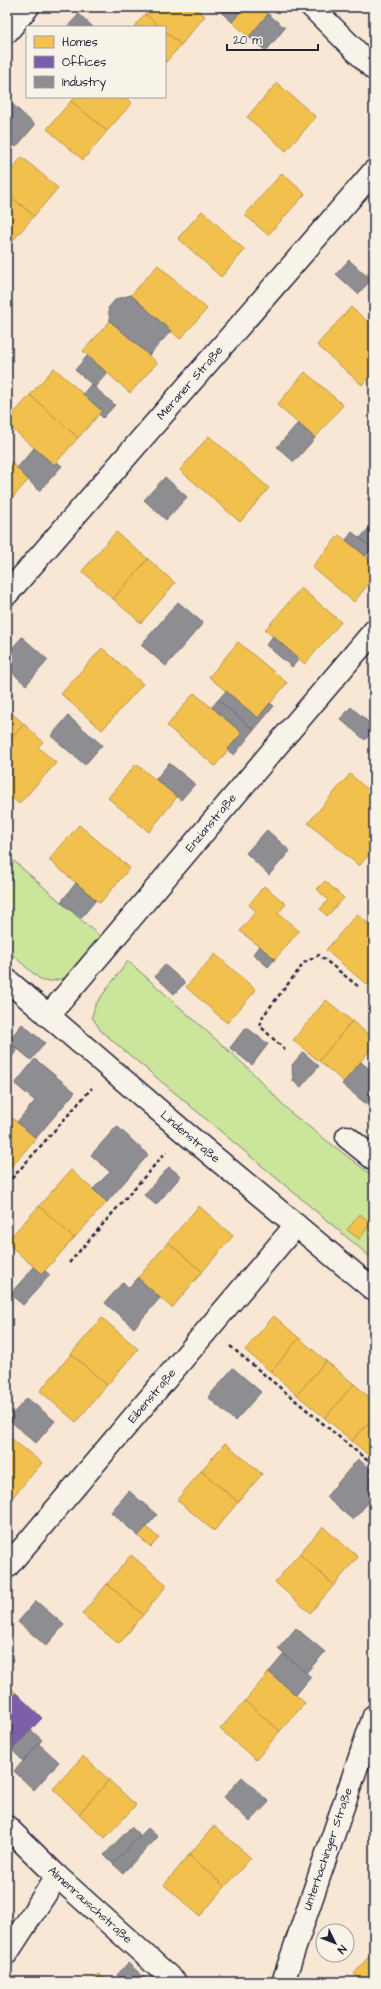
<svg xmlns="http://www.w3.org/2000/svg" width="381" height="1989" viewBox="0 0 381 1989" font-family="'Architects Daughter',sans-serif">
	<rect width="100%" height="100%" fill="#f8e7d5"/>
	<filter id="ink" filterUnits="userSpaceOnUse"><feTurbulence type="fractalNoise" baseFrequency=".025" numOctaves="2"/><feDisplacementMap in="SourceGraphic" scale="8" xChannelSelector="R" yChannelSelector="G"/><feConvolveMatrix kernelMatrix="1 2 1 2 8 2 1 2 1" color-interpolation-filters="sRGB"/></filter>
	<g filter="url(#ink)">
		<g fill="#cbe59b" stroke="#76846b">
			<polygon points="7,855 102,938 69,977 52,981 42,981 7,950"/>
			<polygon points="128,961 249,1069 291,1113 374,1177 374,1260 101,1031 92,1017 95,1005"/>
		</g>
		<g fill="#f2c14e" stroke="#b49148">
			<polygon points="151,7 194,7 205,16 181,45 165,31 165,27 160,27 145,14"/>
			<polygon points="244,7 259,7 268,14 249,37 232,22"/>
			<polygon points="145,14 160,27 134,27"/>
			<polygon points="165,31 181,45 165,63"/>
			<polygon points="277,83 316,117 286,151 247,117"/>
			<polygon points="74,97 125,97 132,103 107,131 71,101"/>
			<polygon points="71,101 107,131 83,160 47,129"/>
			<polygon points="22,157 58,188 34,216 7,193 7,175"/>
			<polygon points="282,173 305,194 268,235 245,215"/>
			<polygon points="7,193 34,216 9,245 7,243"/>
			<polygon points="202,211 245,250 221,277 178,238"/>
			<polygon points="158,265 207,309 180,339 131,295"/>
			<polygon points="374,266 374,283 366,275"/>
			<polygon points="351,307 374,327 374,371 362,385 317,345"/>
			<polygon points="110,321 157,363 130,393 83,351"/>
			<polygon points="54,368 102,411 78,438 30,395"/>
			<polygon points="305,372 343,405 315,438 277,405"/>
			<polygon points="30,395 78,438 54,465 7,424 7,421"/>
			<polygon points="209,436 269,488 240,522 180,470"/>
			<polygon points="7,459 29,479 7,504"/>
			<polygon points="374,490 374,505 367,499"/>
			<polygon points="116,532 148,559 113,599 82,571"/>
			<polygon points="339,535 374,563 374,577 354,602 312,567"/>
			<polygon points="148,559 175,583 141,623 113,599"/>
			<polygon points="301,588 341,622 305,664 265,630"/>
			<polygon points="238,642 287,683 258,718 209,677"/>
			<polygon points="102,648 143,684 102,730 61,694"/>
			<polygon points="194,693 242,733 215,766 167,726"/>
			<polygon points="7,709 24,724 7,743"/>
			<polygon points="24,724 43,742 38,747 56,763 19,804 7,793 7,778 13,771 7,766 7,743"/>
			<polygon points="136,764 177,797 149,832 108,798"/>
			<polygon points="350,774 374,795 374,849 359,866 308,823"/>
			<polygon points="79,825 130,868 100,903 49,860"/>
			<polygon points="325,881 344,898 327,916 320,909 328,900 317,889"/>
			<polygon points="264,886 286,904 278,913 299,931 275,959 240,931 256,911 249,905"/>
			<polygon points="357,914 374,928 374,976 367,985 326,950"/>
			<polygon points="215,954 256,990 227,1023 186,987"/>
			<polygon points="326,1000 352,1021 319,1061 293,1040"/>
			<polygon points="352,1021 374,1039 374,1045 344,1082 319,1061"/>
			<polygon points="7,1114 36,1138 7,1172"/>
			<polygon points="71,1170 107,1202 74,1238 39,1206"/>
			<polygon points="39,1206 74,1238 42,1274 7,1243 7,1241"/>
			<polygon points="199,1206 233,1236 202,1272 168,1242"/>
			<polygon points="360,1214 371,1223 359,1239 347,1230"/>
			<polygon points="168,1242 202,1272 172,1308 138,1278"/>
			<polygon points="274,1316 299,1338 271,1372 245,1350"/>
			<polygon points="102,1318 138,1349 107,1385 71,1354"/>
			<polygon points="299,1338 326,1361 297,1395 271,1372"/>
			<polygon points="71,1354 107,1385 76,1422 40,1391"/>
			<polygon points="326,1361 354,1384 325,1418 297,1395"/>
			<polygon points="354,1384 374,1401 374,1417 352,1441 325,1418"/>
			<polygon points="374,1417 374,1460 352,1441"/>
			<polygon points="7,1435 42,1463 11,1499 7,1496"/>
			<polygon points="225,1443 262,1474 238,1502 201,1471"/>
			<polygon points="201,1471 238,1502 214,1531 177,1500"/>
			<polygon points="146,1527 159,1538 151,1547 138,1536"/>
			<polygon points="323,1527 358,1557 334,1585 299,1554"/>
			<polygon points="299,1554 334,1585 310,1613 275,1582"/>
			<polygon points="131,1555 167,1585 143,1615 107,1584"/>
			<polygon points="107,1584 143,1615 119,1644 82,1614"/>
			<polygon points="269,1672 305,1703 280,1731 245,1701"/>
			<polygon points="7,1685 16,1693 7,1703"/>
			<polygon points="245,1701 280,1731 256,1760 220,1729"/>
			<polygon points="83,1756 109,1780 79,1814 53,1789"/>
			<polygon points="109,1780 136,1805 105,1838 79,1814"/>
			<polygon points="214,1826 251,1858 225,1887 189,1855"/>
			<polygon points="189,1855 225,1887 200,1916 164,1885"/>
			<polygon points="374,1950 374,1982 363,1982 354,1974"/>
			<polygon points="98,1974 110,1982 93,1982"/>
		</g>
		<polygon fill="#7b5ea7" stroke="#604c87" points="16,1693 42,1718 12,1750 7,1746 7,1703"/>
		<g fill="#8d8d92" stroke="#6d6d78">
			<polygon points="215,7 244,7 232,22"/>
			<polygon points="79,14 93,27 67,27"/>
			<polygon points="268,14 285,28 266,51 249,37"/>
			<polygon points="8,100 35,125 16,147 7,139"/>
			<polygon points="349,260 371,280 358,294 336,274"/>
			<polygon points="131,295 171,331 149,355 110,321 108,308 116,299"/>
			<polygon points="87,356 107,373 95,387 75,370"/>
			<polygon points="91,384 115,405 103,418 99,414 102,411 83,394"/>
			<polygon points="298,423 315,438 294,462 277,447"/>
			<polygon points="34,448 54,465 57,462 62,466 39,491 17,468"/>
			<polygon points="165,477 187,497 166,520 144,500"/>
			<polygon points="369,528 374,532 374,549 360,538"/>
			<polygon points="352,532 372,548 366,556 346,540"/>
			<polygon points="178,602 203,623 166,666 141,645"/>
			<polygon points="273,636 299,659 292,667 266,645"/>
			<polygon points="22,637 48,660 26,685 7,668 7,654"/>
			<polygon points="226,691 258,718 270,703 274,706 254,730 218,700"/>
			<polygon points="218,700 254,730 234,755 227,750 242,733 212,707"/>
			<polygon points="351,707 374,727 374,730 365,740 340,719"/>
			<polygon points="68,716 102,745 85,765 51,736"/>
			<polygon points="169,763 195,784 181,800 156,779"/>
			<polygon points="267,830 290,851 269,875 246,853"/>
			<polygon points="76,883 96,900 81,918 61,902"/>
			<polygon points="259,946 275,959 268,967 253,954"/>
			<polygon points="165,965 185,983 174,994 155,976"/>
			<polygon points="22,1024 45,1043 31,1060 8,1041"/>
			<polygon points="246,1027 268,1044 252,1065 230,1048"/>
			<polygon points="7,1040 18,1049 7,1063"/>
			<polygon points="303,1052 319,1066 301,1087 293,1081 292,1065"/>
			<polygon points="35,1059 75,1092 36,1138 17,1122 35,1101 15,1084"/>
			<polygon points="361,1062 374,1073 374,1094 366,1104 342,1084"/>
			<polygon points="117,1126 148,1155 107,1202 93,1189 110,1172 91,1155"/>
			<polygon points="169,1167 181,1176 156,1205 144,1195"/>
			<polygon points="34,1267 42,1274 45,1271 50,1275 23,1305 10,1294"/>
			<polygon points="138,1278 160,1298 134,1328 105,1303 123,1282 129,1288"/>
			<polygon points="233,1368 261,1392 235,1421 208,1397"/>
			<polygon points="27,1398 55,1421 36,1443 8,1419"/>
			<polygon points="358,1459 374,1472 374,1496 353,1520 326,1497"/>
			<polygon points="129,1491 157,1515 138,1536 111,1512"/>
			<polygon points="36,1601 64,1625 46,1646 18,1622"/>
			<polygon points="296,1628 325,1652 306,1673 278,1649"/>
			<polygon points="284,1654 311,1677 296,1695 269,1672"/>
			<polygon points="31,1730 42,1740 23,1761 12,1750"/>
			<polygon points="39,1744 59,1762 34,1790 14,1771"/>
			<polygon points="242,1777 269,1802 250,1822 224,1797"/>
			<polygon points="131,1827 140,1835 113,1864 104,1855"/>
			<polygon points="148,1828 158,1837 123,1873 113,1864"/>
			<polygon points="128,1963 147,1980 146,1982 125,1982 117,1975"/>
		</g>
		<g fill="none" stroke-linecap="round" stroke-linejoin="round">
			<defs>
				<g id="minor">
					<polyline points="312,7 374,69"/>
					<polyline points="7,32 28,7"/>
					<polyline points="7,594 374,171"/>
					<polyline points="7,980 184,1132 374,1290"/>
					<polyline points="48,1016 374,631"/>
					<polyline points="347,1137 374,1159"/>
					<polyline points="7,1567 296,1225"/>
					<polyline points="7,1827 57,1876 175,1982"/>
					<polyline points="7,1953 57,1876"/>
				</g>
				<polyline id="major" points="283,1982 374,1716"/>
			</defs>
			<use href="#minor" stroke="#22223b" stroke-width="25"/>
			<use href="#major" stroke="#22223b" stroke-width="25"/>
			<g stroke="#22223b" stroke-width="2.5" stroke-dasharray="4 3" stroke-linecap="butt">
				<polyline points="285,1050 260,1026 263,1016 305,962 319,955 359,987"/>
				<polyline points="7,1184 92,1088"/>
				<polyline points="69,1263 166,1152"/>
				<polyline points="230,1346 374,1466"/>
			</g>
			<use href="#minor" stroke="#f7f3e8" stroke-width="22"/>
			<use href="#major" stroke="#f7f3e8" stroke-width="22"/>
		</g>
	</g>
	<g text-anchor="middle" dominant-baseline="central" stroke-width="4" stroke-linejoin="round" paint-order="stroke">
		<g font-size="12" fill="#22223b" stroke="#f7f3e8">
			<text transform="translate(190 383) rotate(-49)">Meraner Straße</text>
			<text transform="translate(211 823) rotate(-50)">Enzianstraße</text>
			<text transform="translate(190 1137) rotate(40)">Lindenstraße</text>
			<text transform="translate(152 1396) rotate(-50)">Eibenstraße</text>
			<text transform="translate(328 1849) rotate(-71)">Unterhachinger Straße</text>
			<text transform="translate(90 1905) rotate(42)">Almenrauschstraße</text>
		</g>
	</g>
	<rect width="381" height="1989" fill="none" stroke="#f7f3e8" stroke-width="24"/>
	<rect x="12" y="12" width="357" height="1965" fill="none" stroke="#22223b" stroke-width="1.5" filter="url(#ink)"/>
	<rect x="26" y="26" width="140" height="72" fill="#f7f3e8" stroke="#a29fa3"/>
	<rect x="34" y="36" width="20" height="12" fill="#f2c14e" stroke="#a29fa3"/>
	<text x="62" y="46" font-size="12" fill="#22223b">Homes</text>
	<rect x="34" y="56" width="20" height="12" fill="#7b5ea7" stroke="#a29fa3"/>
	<text x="62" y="66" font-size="12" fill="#22223b">Offices</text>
	<rect x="34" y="76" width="20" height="12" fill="#8d8d92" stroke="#a29fa3"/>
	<text x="62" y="86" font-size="12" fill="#22223b">Industry</text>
	<g transform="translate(335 1943) rotate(133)"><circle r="19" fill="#f7f3e8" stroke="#a29fa3"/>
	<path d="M0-3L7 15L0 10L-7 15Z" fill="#22223b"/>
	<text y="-6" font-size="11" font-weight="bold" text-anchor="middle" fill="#22223b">N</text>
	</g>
	<path d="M227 44v6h91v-6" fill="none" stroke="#22223b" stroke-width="2"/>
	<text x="233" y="44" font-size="12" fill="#22223b" stroke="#f7f3e8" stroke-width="3" paint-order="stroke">20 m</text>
</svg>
